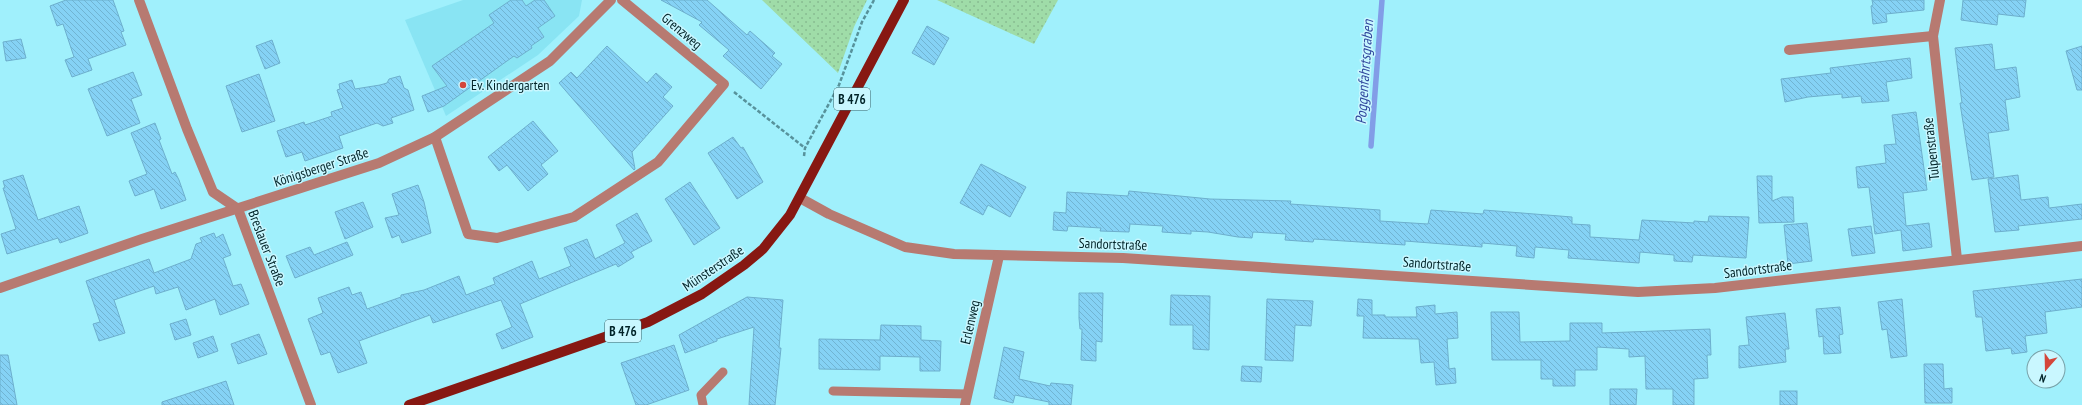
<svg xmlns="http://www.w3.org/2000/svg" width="2082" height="405" viewBox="0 0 2082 405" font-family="'PT Sans Narrow',sans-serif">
	<defs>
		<pattern id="grass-dots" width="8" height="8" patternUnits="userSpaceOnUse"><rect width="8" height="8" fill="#9fdca8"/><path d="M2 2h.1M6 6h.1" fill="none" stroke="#87bc91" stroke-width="1.8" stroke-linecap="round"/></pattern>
		<pattern id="building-back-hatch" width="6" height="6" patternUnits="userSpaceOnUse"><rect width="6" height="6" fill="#85d2f5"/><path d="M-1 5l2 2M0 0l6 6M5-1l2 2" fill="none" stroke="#71b4d2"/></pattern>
	</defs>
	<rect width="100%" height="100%" fill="#a0f0fc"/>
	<polygon fill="#89e4f3" points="463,0 582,0 579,16 538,55 446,116 405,20"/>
	<g fill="url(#grass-dots)">
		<polygon points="762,0 867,0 854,27 838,73"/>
		<polygon points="937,0 1058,0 1034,44"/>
	</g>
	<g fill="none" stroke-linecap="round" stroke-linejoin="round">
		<polyline stroke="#829de7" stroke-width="5.5" points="1371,146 1382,0"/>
	</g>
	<g fill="url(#building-back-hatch)" stroke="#6dafcd">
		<polygon points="66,0 113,0 124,31 121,32 126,45 88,59 92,70 72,77 65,60 74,57 63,24 57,26 50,6"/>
		<polygon points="511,0 522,0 526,6 535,0 544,0 555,16 538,28 544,37 531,46 532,48 517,58 514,56 444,106 428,112 422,96 447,86 432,66 494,23 489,15"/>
		<polygon points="661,0 707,0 747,35 750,31 775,53 772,56 782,64 761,89 723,56 729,50 699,25 702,22"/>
		<polygon points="1872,0 1924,0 1924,10 1886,14 1887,22 1873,24 1871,6 1873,5"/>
		<polygon points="1963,0 2026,0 2024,17 1998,14 1997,25 1961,20"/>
		<polygon points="927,26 949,38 934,65 912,53"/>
		<polygon points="21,39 26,58 6,61 3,42"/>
		<polygon points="272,40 280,63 265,69 256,46"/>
		<polygon points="1992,44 1995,70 2016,67 2020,97 2005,100 2009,130 1988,133 1994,177 1972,180 1960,103 1962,103 1955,48"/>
		<polygon points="607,46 647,83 656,73 672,87 663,97 673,106 632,152 635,169 634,170 559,83 571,72 577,78"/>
		<polygon points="2082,46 2082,90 2077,90 2066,51"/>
		<polygon points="1910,58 1912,78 1886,82 1889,101 1862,103 1861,96 1842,98 1842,94 1808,97 1785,102 1781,79 1831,73 1830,68"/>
		<polygon points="133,72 142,95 131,99 140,123 107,136 88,89"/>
		<polygon points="259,74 275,121 242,132 226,86"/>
		<polygon points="400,76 404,88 408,90 414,110 391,118 393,123 383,126 377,123 339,136 343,148 305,161 302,152 286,157 277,131 304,122 305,125 332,116 331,112 343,108 337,90 340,89 339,84 352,80 355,89 380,85 387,83 389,79"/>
		<polygon points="1916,112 1927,190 1903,193 1906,226 1929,223 1932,247 1903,251 1901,230 1875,234 1869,187 1858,188 1856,167 1886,163 1884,145 1896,144 1892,115"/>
		<polygon points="533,121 558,151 541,165 548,174 528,191 507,165 499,171 488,157"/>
		<polygon points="155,123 161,139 159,140 172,174 175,172 179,180 186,200 161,209 154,189 135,196 129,181 147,174 131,133"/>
		<polygon points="733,137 741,148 743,147 763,182 737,199 708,153"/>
		<polygon points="981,164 1026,187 1010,217 988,205 983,215 960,203"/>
		<polygon points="23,175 38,220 79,206 88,233 60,243 58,238 7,254 1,234 16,229 3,188 5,188 3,181"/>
		<polygon points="2018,175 2021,200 2048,197 2049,208 2082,204 2082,219 2018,226 2019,230 1995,232 1988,179"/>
		<polygon points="1757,176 1772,176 1772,201 1782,197 1793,197 1794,222 1759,223"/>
		<polygon points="690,182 720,228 694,245 665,199"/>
		<polygon points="418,185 424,202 431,233 402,243 399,235 392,238 385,218 399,215 392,194"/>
		<polygon points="1129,191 1210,199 1291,201 1290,204 1380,210 1380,221 1428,224 1431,210 1483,214 1484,210 1572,217 1572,224 1590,225 1590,237 1639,240 1642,220 1694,223 1694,221 1708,222 1709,216 1749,217 1746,258 1693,255 1692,262 1674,261 1674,255 1640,252 1639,263 1568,258 1569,250 1535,247 1534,258 1516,256 1517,246 1482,243 1482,247 1405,241 1405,245 1314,239 1313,242 1285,240 1286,234 1253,232 1252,238 1238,237 1208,232 1191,231 1191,234 1162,232 1163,226 1130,224 1129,232 1100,231 1101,228 1068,226 1067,231 1053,230 1054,212 1066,213 1067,192 1128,196"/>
		<polygon points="363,202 373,227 345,239 335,212"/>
		<polygon points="637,213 652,241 631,252 634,257 618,267 616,264 520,304 533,337 502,349 496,334 512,327 501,300 433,323 430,315 359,341 367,363 338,373 330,352 321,355 308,319 323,313 318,298 349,287 352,295 361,292 367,309 401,297 401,295 424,290 459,276 466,295 495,284 493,278 532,261 539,279 571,266 564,248 587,239 595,259 625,243 616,225"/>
		<polygon points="1807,223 1812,261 1788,264 1784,225"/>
		<polygon points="1871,226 1875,253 1852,256 1848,229"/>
		<polygon points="214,233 216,238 223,234 231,255 223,258 233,286 241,284 249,304 220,315 215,299 186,310 178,287 156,294 154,286 114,300 125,333 99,341 93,324 100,322 86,281 149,259 154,273 191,259 196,244 202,242 200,238"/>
		<polygon points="347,242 353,255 295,278 286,256 310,247 314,255"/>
		<polygon points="2082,279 2082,307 2045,312 2047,333 2025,336 2027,352 2012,354 2011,348 1986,351 1982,317 1976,317 1973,291"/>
		<polygon points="1079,293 1103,293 1102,342 1096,341 1096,361 1081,360 1082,329 1080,329 1079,318"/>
		<polygon points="1171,295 1210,296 1209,350 1193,349 1193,325 1170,325"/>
		<polygon points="747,297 783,300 779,348 781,348 775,405 749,405 754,327 717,339 717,341 685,353 679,335"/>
		<polygon points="1267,299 1313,301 1311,326 1295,325 1293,361 1265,360"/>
		<polygon points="1358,299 1372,300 1372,315 1385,315 1385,317 1417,317 1416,307 1435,305 1435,314 1457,312 1458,338 1447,339 1449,369 1455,368 1456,383 1436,385 1434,362 1421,363 1419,339 1363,338 1364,316 1357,316"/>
		<polygon points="1902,299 1907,356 1891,358 1887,329 1882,330 1878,302"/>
		<polygon points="1840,307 1843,334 1839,335 1841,353 1824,354 1823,336 1819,337 1816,309"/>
		<polygon points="1491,312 1519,312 1520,342 1570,341 1570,323 1602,323 1602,333 1710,329 1711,355 1707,355 1708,378 1694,379 1694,405 1673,405 1673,389 1646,389 1645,356 1629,357 1629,349 1597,347 1597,370 1575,370 1575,386 1553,386 1553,379 1541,379 1541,360 1492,360"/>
		<polygon points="1785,313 1789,349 1785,349 1786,362 1739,368 1739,346 1749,345 1746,317"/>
		<polygon points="186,319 191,335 175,340 170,324"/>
		<polygon points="881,325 921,326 921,340 941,341 940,371 920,371 920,357 880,356 880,370 819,369 819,339 880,340"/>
		<polygon points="259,334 267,354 238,364 231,344"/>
		<polygon points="213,336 218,351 198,358 193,343"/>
		<polygon points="674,345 689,390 646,405 636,405 621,363"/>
		<polygon points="1004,347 1024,352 1019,379 1050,386 1051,383 1073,385 1071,405 1049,405 1049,402 1015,395 1013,403 994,398"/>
		<polygon points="0,355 8,355 17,405 0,405"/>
		<polygon points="1924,364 1943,364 1944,389 1952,388 1952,403 1925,403"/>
		<polygon points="1242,366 1262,367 1261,382 1241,381"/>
		<polygon points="226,381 234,405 162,405 162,402"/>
		<polygon points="1610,389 1637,389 1636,405 1610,405"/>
		<rect x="1780" y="391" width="17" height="14"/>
	</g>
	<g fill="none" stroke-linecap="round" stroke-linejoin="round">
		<g stroke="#57929b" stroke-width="2.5" stroke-dasharray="4 2" stroke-linecap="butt">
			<polyline points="734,92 805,148"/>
			<polyline points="804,156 805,148 839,85 862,22 874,0"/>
		</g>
		<g stroke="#b77a71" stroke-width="9">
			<polyline points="833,391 967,394"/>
			<polyline points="703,405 701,395 723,372"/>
		</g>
		<g stroke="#b77a71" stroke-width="10">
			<polyline points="139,0 187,129 213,192 238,209 311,405"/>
			<polyline points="1940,0 1933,36 1957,259"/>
			<polyline points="1789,50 1933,36"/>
			<polyline points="435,137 468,234 497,238 574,217 658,162 724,84 622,0"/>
			<polyline points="800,198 829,214 905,247 954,254 1123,258 1638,292 1715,288 2082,246"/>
			<polyline points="0,288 142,239 379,163 435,137 550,61 611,0"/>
			<polyline points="965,405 999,256"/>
		</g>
		<polyline stroke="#871812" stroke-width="10" points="409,405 648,322 702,294 744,265 763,249 790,215 904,0"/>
	</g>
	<circle fill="#d4463a" stroke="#c9f7ff" stroke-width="1.5" cx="463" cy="85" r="4"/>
	<g text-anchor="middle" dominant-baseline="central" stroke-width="3" stroke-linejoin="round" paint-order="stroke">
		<g fill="#c9f7ff" stroke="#3d6368" stroke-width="1">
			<rect x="834" y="88" width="36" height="22" rx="3"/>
			<rect x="605" y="320" width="36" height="22" rx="3"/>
		</g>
		<g font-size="13" font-weight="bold" fill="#012328">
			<text x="852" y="99">B 476</text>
			<text x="623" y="331">B 476</text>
		</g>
		<g font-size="14" fill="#012328" stroke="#c9f7ff">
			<text transform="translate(682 31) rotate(40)">Grenzweg</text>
			<text transform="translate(1931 149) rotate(-96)">Tulpenstraße</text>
			<text transform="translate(321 167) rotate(-18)">Königsberger Straße</text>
			<text transform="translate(1113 244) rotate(2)">Sandortstraße</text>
			<text transform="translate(267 248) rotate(69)">Breslauer Straße</text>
			<text transform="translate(1437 264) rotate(4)">Sandortstraße</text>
			<text transform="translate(713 268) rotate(-34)">Münsterstraße</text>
			<text transform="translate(1758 269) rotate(-7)">Sandortstraße</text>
			<text transform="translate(970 322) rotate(-77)">Erlenweg</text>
		</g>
		<g font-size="14" fill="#012328" stroke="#c9f7ff" text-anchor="start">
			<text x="471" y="85">Ev. Kindergarten</text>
		</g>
		<g font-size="15" font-style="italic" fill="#30479d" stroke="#c9f7ff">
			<text transform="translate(1364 72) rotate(-86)">Poggenfahrtsgraben</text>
		</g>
	</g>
	<g transform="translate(2046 369) rotate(200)"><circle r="19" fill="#c9f7ff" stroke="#79a2a9"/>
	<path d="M0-3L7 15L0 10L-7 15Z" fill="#d4463a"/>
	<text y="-6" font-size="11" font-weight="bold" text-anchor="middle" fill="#012328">N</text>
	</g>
</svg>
